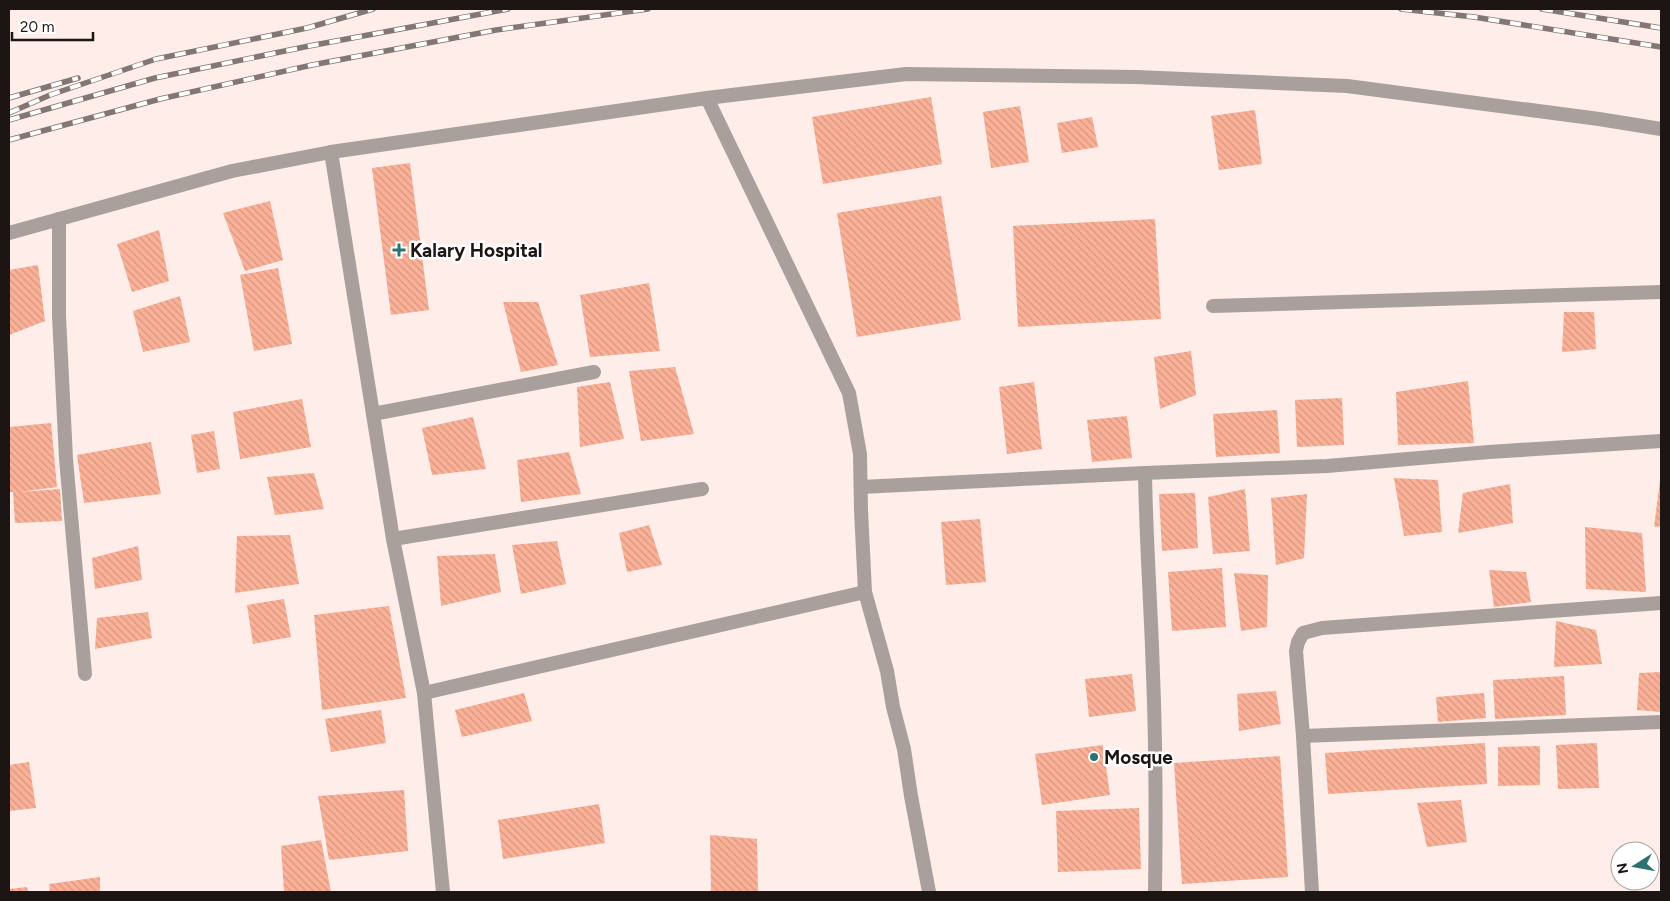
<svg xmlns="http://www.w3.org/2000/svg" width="1670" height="901" viewBox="0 0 1670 901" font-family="Figtree,sans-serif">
	<defs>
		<pattern id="building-back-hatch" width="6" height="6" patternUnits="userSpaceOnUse" patternTransform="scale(1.25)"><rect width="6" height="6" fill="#fab198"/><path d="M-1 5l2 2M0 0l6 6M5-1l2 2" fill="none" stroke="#d69782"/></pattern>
	</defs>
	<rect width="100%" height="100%" fill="#feede8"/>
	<g fill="url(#building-back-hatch)">
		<polygon points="931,97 942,164 823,184 812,117"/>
		<polygon points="1020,106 1029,162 991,168 983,112"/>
		<polygon points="1255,110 1262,164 1219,170 1211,116"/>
		<polygon points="1092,117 1098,147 1062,153 1057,123"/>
		<polygon points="410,163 429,310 391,315 372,168"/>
		<polygon points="941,196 961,320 857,337 837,213"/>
		<polygon points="270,201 283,260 245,271 223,213"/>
		<polygon points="1155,219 1161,319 1018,327 1013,226"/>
		<polygon points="159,230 169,281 132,292 117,244"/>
		<polygon points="38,265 45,321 9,335 9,270"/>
		<polygon points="278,268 292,344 254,351 240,275"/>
		<polygon points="649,283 660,351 590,357 580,295"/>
		<polygon points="180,296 190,342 143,352 133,311"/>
		<polygon points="503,302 538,302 558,365 521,372"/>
		<polygon points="1564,312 1594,312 1596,349 1562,352"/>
		<polygon points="1191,351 1196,395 1160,409 1154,357"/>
		<polygon points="675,367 694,434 641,441 629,371"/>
		<polygon points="1468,381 1474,443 1398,445 1396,392"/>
		<polygon points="610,382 624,439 580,447 577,387"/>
		<polygon points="1034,382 1042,449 1007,454 999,387"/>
		<polygon points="1342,398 1344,445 1297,447 1295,400"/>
		<polygon points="302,399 311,447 240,459 233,412"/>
		<polygon points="1277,410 1280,453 1216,457 1213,414"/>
		<polygon points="1127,416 1132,458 1092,462 1087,420"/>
		<polygon points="473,417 486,469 432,475 422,428"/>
		<polygon points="51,423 57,487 20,492 60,489 62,521 15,523 13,492 9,492 9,427"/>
		<polygon points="214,431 220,469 197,473 191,435"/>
		<polygon points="151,442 161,494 84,503 77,455"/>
		<polygon points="569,452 581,494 521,502 517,460"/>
		<polygon points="314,473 324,509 275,515 267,477"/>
		<polygon points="1394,478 1438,480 1442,532 1404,536"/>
		<polygon points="1660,480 1661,526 1654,527"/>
		<polygon points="1510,484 1513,523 1458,533 1463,493"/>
		<polygon points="1245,489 1250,551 1213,554 1208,497"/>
		<polygon points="1195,493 1198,548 1162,551 1159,494"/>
		<polygon points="1307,494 1304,558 1276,565 1271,498"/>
		<polygon points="980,519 986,582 946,585 941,522"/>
		<polygon points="649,525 662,565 627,572 619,533"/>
		<polygon points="1585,527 1642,533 1646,592 1586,589"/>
		<polygon points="290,535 299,584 235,593 237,536"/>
		<polygon points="557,541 566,584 521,594 512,545"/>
		<polygon points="138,546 142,580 95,589 92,558"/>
		<polygon points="495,554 501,592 441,606 437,556"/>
		<polygon points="1222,568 1226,627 1172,631 1168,572"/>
		<polygon points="1489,570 1526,572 1531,602 1494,607"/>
		<polygon points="1234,573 1268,575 1267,627 1241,631"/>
		<polygon points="284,599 291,637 253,644 247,605"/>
		<polygon points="389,606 406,698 322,710 314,615"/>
		<polygon points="148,612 152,638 95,649 97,618"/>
		<polygon points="1556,621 1596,630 1602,664 1554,667"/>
		<polygon points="1661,672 1661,712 1637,710 1639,673"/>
		<polygon points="1132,674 1136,711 1089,717 1085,679"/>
		<polygon points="1564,676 1566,715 1495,719 1493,680"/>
		<polygon points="1276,691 1281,724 1239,731 1237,694"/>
		<polygon points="524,693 532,721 462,737 455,710"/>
		<polygon points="1484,693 1486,718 1438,722 1436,697"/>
		<polygon points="381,710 386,743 331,752 325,719"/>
		<polygon points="1485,743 1487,784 1328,794 1325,753"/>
		<polygon points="1597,743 1599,788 1558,789 1556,745"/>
		<polygon points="1103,745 1110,795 1042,805 1035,754"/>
		<polygon points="1540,746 1540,785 1498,786 1498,747"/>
		<polygon points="1280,756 1288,877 1182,884 1174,763"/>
		<polygon points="29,762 36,808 9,811 9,765"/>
		<polygon points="404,790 408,851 329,860 318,796"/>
		<polygon points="1461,800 1467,842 1427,847 1417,803"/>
		<polygon points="599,804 605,843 503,859 498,820"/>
		<polygon points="1139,808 1141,869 1058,872 1056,811"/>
		<polygon points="710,835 757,839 758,892 711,892"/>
		<polygon points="321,840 331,892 284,892 281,846"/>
		<polygon points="100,877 100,892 50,892 49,884"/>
		<polygon points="27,887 28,892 9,892 9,889"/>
	</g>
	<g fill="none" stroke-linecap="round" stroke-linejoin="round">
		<g stroke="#a9a09e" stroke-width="14">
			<polyline points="707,98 849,393 860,454 861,510 865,592 887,671 893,707 904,749 911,796 929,892"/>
			<polyline points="331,152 393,539 424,693 443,892"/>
			<polyline points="59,219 59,316 66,459 85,674"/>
			<polyline points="9,233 232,171 331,152 707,98 906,74 1136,77 1347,86 1599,119 1661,129"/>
			<polyline points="1213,306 1661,292"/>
			<polyline points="373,414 594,372"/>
			<path d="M1145 473C1146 540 1151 607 1153 675 1156 747 1156 820 1155 892"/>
			<polyline points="861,487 1145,473 1327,466 1489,452 1661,441"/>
			<polyline points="393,539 702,489"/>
			<polyline points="424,693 865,592"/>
			<polyline points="1303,736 1661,722"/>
			<polyline points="1312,892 1303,736 1296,651 1298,642 1303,633 1322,628 1661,603"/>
		</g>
		<defs>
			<g id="rail">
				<polyline points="1401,9 1474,17 1661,47"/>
				<polyline points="1542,9 1661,28"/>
				<polyline points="9,98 78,78"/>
				<polyline points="9,113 50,95 156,59 307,28 373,9"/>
				<polyline points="9,120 155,78 309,46 508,9"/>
				<polyline points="9,140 160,99 312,65 496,30 648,9"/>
			</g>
		</defs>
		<use href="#rail" stroke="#837774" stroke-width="5.5"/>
		<use href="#rail" stroke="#fff" stroke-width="4" stroke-dasharray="11" stroke-linecap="butt"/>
	</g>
	<g fill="#2a736f" stroke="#fff" stroke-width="2">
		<path d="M396.5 242.5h5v5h5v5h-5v5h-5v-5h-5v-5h5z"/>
		<circle cx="1094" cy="757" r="5"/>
	</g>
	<g text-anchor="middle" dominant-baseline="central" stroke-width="5" stroke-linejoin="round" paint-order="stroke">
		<g font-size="19" font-weight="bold" fill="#1c1513" stroke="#fff" text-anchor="start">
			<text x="410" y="250">Kalary Hospital</text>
			<text x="1104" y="757">Mosque</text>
		</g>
	</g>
	<rect width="1670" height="901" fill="none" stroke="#1c1513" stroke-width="20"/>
	<g transform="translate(1635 866) rotate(259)"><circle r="24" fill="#ffffff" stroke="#a4a1a1"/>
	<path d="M0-4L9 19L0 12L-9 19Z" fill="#2a736f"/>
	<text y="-8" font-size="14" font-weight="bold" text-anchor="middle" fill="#1c1513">N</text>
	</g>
	<path d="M12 32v8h81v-8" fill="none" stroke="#1c1513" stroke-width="2.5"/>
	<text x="20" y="32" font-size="15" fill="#1c1513" stroke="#ffffff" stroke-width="4" paint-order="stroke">20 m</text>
</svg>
